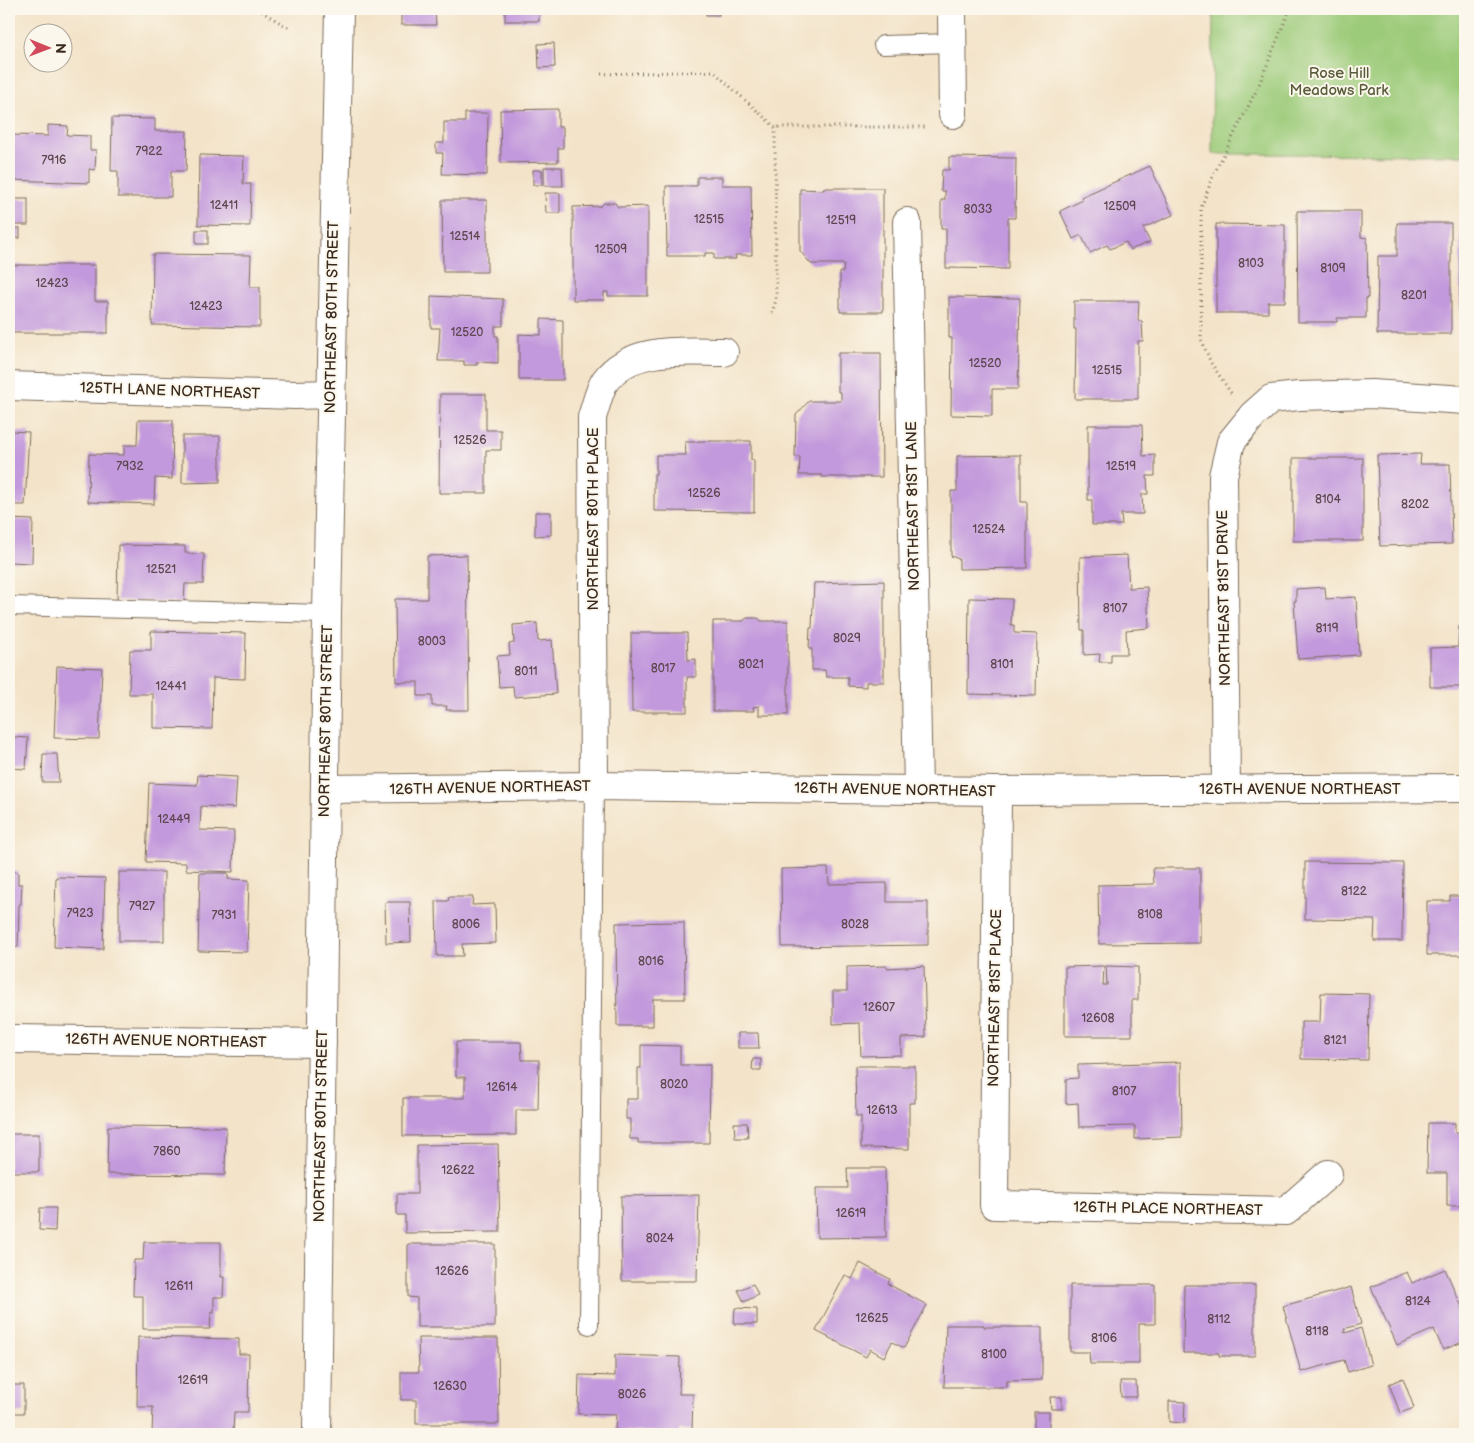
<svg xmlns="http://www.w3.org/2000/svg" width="1474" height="1443" viewBox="0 0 1474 1443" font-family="'Balsamiq Sans',sans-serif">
	<rect width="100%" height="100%" fill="#fbf7ec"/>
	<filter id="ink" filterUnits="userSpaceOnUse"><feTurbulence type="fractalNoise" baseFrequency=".02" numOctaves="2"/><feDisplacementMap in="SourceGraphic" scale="10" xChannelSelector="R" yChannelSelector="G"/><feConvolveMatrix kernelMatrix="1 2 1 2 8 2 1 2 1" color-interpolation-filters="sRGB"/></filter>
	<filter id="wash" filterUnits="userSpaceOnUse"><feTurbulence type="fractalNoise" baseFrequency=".0096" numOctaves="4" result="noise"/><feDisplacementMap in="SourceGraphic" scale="20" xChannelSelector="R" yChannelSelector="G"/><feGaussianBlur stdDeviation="1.12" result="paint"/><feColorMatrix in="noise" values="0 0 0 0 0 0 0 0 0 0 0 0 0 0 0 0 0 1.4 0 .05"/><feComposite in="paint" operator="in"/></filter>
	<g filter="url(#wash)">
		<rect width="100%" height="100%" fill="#f3e3c8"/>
		<polygon fill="#9ccb79" stroke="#6c7a4c" points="1213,9 1465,9 1465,155 1212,154"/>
		<g id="blocks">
			<g fill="#c299dc">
				<polygon points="401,9 435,9 436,25 401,25"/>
				<rect x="505" y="9" width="34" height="12"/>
				<rect x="706" y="9" width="13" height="6"/>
				<rect x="1107" y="9" width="16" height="2"/>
				<polygon points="554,43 555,67 539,68 538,44"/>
				<polygon points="558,109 558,127 563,127 563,148 558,148 558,162 501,163 500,110"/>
				<polygon points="465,113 488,113 487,175 442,174 443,153 436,153 436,143 444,143 444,122 465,122"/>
				<polygon points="112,118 155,119 155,131 187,131 186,171 171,171 171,197 118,197 118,171 111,171"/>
				<polygon points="48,125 68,126 67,135 90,136 90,150 96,150 95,170 89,169 89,183 11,180 13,135 48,136"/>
				<polygon points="199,155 244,156 243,184 251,184 250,226 198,225"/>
				<polygon points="949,157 1016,158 1015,218 1008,218 1008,269 946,268 946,229 941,229 941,200 945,200 945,191 941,191 942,170 949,170"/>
				<polygon points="1150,166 1173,215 1143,228 1150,242 1130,250 1126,242 1110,249 1107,245 1090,253 1081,235 1073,239 1060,211 1083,200 1081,197"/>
				<polygon points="544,167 562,167 563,186 544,186"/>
				<rect x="533" y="170" width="9" height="15"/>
				<polygon points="697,177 722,177 722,185 751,185 752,255 735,255 736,259 714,259 714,253 705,253 705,256 667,256 666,186 697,186"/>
				<polygon points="824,188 883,188 883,312 840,312 840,272 843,272 844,264 811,264 800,251 800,189 824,190"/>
				<polygon points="545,193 560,193 560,213 546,213"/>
				<rect x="9" y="199" width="19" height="26"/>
				<polygon points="442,200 487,200 487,272 443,272"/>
				<polygon points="604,203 615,203 618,207 648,206 648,296 608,296 608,292 604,292 604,300 573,300 573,207 601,206"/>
				<polygon points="1297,211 1361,211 1361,237 1367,238 1368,298 1366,298 1366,318 1337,318 1337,322 1298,322"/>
				<rect x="1460" y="216" width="5" height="120"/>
				<polygon points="1397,223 1451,223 1451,334 1377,334 1378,256 1397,256"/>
				<polygon points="1216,224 1285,225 1285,302 1268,302 1268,313 1216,313"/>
				<rect x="9" y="228" width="11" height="10"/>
				<rect x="196" y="230" width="12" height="14"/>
				<polygon points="153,254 251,255 250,287 260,287 260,327 152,325"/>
				<polygon points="9,265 95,265 95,301 108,301 108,333 9,333"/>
				<polygon points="431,296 503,299 503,326 495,326 495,336 498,336 498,363 477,362 477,365 464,365 464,361 438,361 440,328 431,328"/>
				<polygon points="949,297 1020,298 1018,389 992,389 992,416 951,415 952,338 949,338"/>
				<polygon points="1074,301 1139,301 1138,321 1142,321 1143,341 1138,341 1138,399 1075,399 1076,329 1074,329"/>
				<polygon points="541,319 563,320 563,380 519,380 519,334 541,335"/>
				<polygon points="838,353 881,353 882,477 822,477 822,475 799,475 800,457 795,457 796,415 809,401 841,401 841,392 838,392"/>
				<polygon points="440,394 486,394 486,430 501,430 501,450 486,450 486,493 439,493"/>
				<polygon points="138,420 173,420 172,479 155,478 154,504 88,502 89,454 124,455 124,445 137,445"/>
				<polygon points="1088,425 1142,425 1143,456 1155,455 1155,476 1147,476 1148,494 1142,494 1143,514 1121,514 1122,525 1092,525 1092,500 1088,500"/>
				<polygon points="9,431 29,432 25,505 9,505"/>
				<polygon points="182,436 220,436 220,482 182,483"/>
				<polygon points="698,441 751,441 751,460 754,460 754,512 654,511 654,474 656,474 656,455 686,455 685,442 698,442"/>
				<polygon points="1421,454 1420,464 1450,464 1452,544 1380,546 1377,455"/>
				<polygon points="1021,455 1021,502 1027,502 1027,568 959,569 959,559 951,556 951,491 957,491 957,456"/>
				<rect x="1293" y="458" width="70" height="83"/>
				<polygon points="535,512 551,512 551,535 535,536"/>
				<polygon points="9,519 33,520 32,563 9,562"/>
				<polygon points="118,545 185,546 185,553 204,554 203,584 185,584 184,603 117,600"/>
				<polygon points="467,555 469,710 446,710 447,706 432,706 432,696 418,696 418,682 396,682 395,599 427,599 427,556"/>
				<polygon points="1127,555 1129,588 1147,587 1149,628 1126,630 1127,654 1111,654 1111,662 1099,662 1100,654 1084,655 1084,630 1081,630 1080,557"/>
				<polygon points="884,581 884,682 866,682 866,687 848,686 848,677 826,677 825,670 812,670 812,649 809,649 810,628 812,628 814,583"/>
				<polygon points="1325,587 1326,599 1356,597 1359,655 1298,659 1294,601 1296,601 1296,589"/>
				<polygon points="969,598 1012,599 1011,625 1014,625 1014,633 1037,634 1036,696 968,694"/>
				<polygon points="747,618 758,618 761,621 788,621 788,715 759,715 759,706 753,707 754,711 713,711 713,621 743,621"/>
				<polygon points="537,623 538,641 552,640 556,694 514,697 513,686 499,687 497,656 510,655 509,644 514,643 513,625"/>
				<polygon points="1459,626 1465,626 1465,687 1430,687 1430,648 1458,647"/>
				<polygon points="151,631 246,633 245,679 213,678 212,729 153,728 153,694 129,694 130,650 151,650"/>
				<polygon points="631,633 687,633 688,660 696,659 696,677 687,677 687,712 632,712"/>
				<polygon points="57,666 102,668 99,739 54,738"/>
				<polygon points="11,737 28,738 26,769 10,768"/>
				<polygon points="43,754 57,754 59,782 42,782"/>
				<polygon points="198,775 237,777 235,808 201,806 200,830 234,831 233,872 186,870 186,863 146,862 149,783 197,785"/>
				<polygon points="1305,862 1403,863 1402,941 1374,941 1375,920 1305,919"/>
				<polygon points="828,868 829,884 887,883 887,902 928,902 928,945 782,947 781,869"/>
				<polygon points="1153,868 1200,868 1200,943 1099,944 1098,885 1154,884"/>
				<polygon points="9,871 18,872 18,884 22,884 21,904 19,904 18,947 9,947"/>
				<rect x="119" y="872" width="45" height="69"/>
				<polygon points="200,873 228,873 228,879 249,880 247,952 198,951"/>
				<polygon points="56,877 105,878 103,949 54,947"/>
				<polygon points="1450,896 1465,896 1465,955 1427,955 1427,901 1450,901"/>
				<polygon points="449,897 473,897 472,905 495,904 496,943 462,944 463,956 437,956 436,901 448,901"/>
				<polygon points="385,902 410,902 411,942 386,943"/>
				<polygon points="684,922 685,999 653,999 653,1026 617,1026 616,923"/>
				<polygon points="887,966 887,968 924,966 926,1037 901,1038 901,1055 861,1056 860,1023 833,1024 833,991 847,991 847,967"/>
				<polygon points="1104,966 1103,985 1107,985 1106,966 1138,967 1138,1000 1132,1000 1132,1036 1065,1036 1065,967"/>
				<polygon points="1321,993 1369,994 1368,1060 1301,1059 1301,1022 1320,1022"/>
				<polygon points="738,1033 758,1033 759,1048 738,1048"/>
				<polygon points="456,1042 521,1042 522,1060 539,1060 538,1110 516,1110 516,1135 403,1136 403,1098 465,1098 465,1077 456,1077"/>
				<polygon points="641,1045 680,1046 680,1065 710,1065 709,1143 638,1143 638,1139 630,1139 630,1119 626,1119 626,1099 638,1099 638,1068 641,1068"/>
				<polygon points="753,1059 761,1059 761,1070 752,1070"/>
				<polygon points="1181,1062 1182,1137 1135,1139 1135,1126 1079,1127 1078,1103 1066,1104 1066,1079 1078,1078 1078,1065"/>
				<polygon points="855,1066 915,1066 915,1103 909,1103 909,1149 861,1148 861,1116 856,1116"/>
				<polygon points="1461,1117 1465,1117 1465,1206 1447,1206 1447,1173 1427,1173 1428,1123 1455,1123 1455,1133 1462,1133"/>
				<polygon points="734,1123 747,1123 748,1138 735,1138"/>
				<polygon points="108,1126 226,1127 225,1175 107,1174"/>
				<rect x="9" y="1134" width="30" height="38"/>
				<polygon points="498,1144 500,1232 405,1233 405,1215 397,1215 397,1194 417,1194 417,1145"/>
				<polygon points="847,1168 885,1168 886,1237 817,1238 816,1188 848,1188"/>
				<polygon points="699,1195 697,1281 622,1281 621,1196"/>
				<polygon points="40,1208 56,1208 55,1231 39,1230"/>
				<polygon points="144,1242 221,1242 221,1277 224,1277 223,1297 214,1297 214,1313 211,1313 210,1329 143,1329 143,1296 133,1296 134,1260 143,1260"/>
				<polygon points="408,1244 495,1244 495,1327 417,1327 417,1298 408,1297"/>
				<polygon points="860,1263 890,1279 888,1284 927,1305 904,1348 892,1342 884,1357 870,1349 866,1357 816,1331 845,1275 852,1279"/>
				<polygon points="1445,1269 1465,1314 1465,1316 1463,1317 1465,1323 1465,1341 1443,1350 1434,1329 1397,1345 1371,1287 1407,1272 1412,1283"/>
				<polygon points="753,1284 758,1295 744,1302 738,1290"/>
				<polygon points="1070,1285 1155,1285 1155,1324 1139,1324 1139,1364 1090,1364 1089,1352 1070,1352"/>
				<polygon points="1184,1285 1255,1285 1255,1356 1219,1356 1219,1353 1183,1353"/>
				<polygon points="1351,1287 1361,1324 1344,1329 1345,1333 1361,1328 1371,1365 1348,1372 1344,1360 1301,1372 1283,1306"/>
				<polygon points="735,1308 757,1309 757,1324 734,1324"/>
				<polygon points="946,1325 984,1325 984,1327 1042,1327 1042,1380 1007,1381 1007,1387 944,1387"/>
				<polygon points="138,1337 239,1339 239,1354 249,1354 248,1412 234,1412 233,1434 152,1434 153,1407 137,1407"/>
				<polygon points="418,1338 498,1338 499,1424 416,1424 416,1400 401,1400 401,1372 419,1372"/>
				<polygon points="615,1355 680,1357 679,1394 693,1394 692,1430 679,1430 679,1433 615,1431 616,1415 578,1414 579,1375 615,1376"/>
				<polygon points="1403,1378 1414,1408 1400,1413 1389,1384"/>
				<polygon points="1120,1381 1136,1381 1137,1397 1121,1397"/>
				<polygon points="9,1385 24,1385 24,1413 11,1413 12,1434 9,1434"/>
				<polygon points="1050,1397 1062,1397 1062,1409 1051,1409"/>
				<polygon points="1169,1401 1185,1402 1184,1423 1169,1422"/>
				<rect x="1034" y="1412" width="15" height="20"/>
			</g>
		</g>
	</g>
	<g filter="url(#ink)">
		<use href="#blocks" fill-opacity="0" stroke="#7b6b5a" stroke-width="1"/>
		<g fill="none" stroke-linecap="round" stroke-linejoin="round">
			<defs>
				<g id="lane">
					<polyline points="883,45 953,43"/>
					<polyline points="9,606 327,614"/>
					<polyline points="589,1325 594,786"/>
				</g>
				<g id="street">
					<polyline points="952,9 953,114"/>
					<polyline points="907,222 918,790"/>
					<polyline points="9,386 295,395 331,394"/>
					<path d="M594 786 592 417C596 406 599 390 605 381 631 345 685 352 724 352"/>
					<polyline points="325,789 594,786 997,791 1465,788"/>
					<polyline points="1226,790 1223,476 1231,442 1253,415 1271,399 1299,396 1372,394 1465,400"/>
					<polyline points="997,791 994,1205 1286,1211 1328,1174"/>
					<polyline points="9,1039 322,1043"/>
				</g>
				<polyline id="secondary" points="317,1434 327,614 339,9"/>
			</defs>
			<use href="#lane" stroke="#7b6b5a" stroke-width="20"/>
			<use href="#street" stroke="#7b6b5a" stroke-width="30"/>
			<use href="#secondary" stroke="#7b6b5a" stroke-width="30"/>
			<g stroke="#7b6b5a" stroke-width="3" stroke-dasharray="1 4" stroke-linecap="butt">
				<polyline points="257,9 291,29"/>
				<polyline points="601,74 713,71 775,127"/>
				<polyline points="772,313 776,300 775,127 925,127"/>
				<polyline points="1231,393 1211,363 1201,339 1201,208 1214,174 1258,87 1290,9"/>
			</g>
			<use href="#lane" stroke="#fff" stroke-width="18"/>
			<use href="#street" stroke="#fff" stroke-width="28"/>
			<use href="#secondary" stroke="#fff" stroke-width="28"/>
		</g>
	</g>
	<g text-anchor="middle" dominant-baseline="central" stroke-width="4" stroke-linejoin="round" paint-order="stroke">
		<g font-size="12" fill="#5d464e">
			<text x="149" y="151">7922</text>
			<text x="54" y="160">7916</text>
			<text x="224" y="205">12411</text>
			<text x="1120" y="206">12509</text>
			<text x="978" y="209">8033</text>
			<text x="709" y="219">12515</text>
			<text x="841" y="220">12519</text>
			<text x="465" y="236">12514</text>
			<text x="611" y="249">12509</text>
			<text x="1251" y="263">8103</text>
			<text x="1333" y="268">8109</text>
			<text x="52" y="283">12423</text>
			<text x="1414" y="295">8201</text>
			<text x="206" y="306">12423</text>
			<text x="467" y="332">12520</text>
			<text x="985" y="363">12520</text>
			<text x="1107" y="370">12515</text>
			<text x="470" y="440">12526</text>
			<text x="130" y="466">7932</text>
			<text x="1121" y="466">12519</text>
			<text x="704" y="493">12526</text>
			<text x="1328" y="499">8104</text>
			<text x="1415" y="504">8202</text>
			<text x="989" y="529">12524</text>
			<text x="161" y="569">12521</text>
			<text x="1115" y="608">8107</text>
			<text x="1327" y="628">8119</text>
			<text x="847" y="638">8029</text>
			<text x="432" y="641">8003</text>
			<text x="751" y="664">8021</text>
			<text x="1002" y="664">8101</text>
			<text x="663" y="668">8017</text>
			<text x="526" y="671">8011</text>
			<text x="171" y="686">12441</text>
			<text x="174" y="819">12449</text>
			<text x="1354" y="891">8122</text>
			<text x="142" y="906">7927</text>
			<text x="80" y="913">7923</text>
			<text x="1150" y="914">8108</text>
			<text x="224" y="915">7931</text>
			<text x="466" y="924">8006</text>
			<text x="855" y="924">8028</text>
			<text x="651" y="961">8016</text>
			<text x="879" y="1007">12607</text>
			<text x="1098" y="1018">12608</text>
			<text x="1335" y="1040">8121</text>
			<text x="674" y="1084">8020</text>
			<text x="502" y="1087">12614</text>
			<text x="1124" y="1091">8107</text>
			<text x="882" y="1110">12613</text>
			<text x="167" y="1151">7860</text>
			<text x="458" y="1170">12622</text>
			<text x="851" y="1213">12619</text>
			<text x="660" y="1238">8024</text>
			<text x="452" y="1271">12626</text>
			<text x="179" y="1286">12611</text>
			<text x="1418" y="1301">8124</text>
			<text x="872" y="1318">12625</text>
			<text x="1219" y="1319">8112</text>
			<text x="1317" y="1331">8118</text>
			<text x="1104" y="1338">8106</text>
			<text x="994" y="1354">8100</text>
			<text x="193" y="1380">12619</text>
			<text x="450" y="1386">12630</text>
			<text x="632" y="1394">8026</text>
		</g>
		<g font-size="15" fill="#585a39" stroke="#fbf7ec">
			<text x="1339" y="73">Rose Hill<tspan x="1339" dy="17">Meadows Park</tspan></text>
		</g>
		<g font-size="15" fill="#3b2a1e" stroke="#fbf7ec">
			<text transform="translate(332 317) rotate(-89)">NORTHEAST 80TH STREET</text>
			<text transform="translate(170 391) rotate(2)">125TH LANE NORTHEAST</text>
			<text transform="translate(913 506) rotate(-91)">NORTHEAST 81ST LANE</text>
			<text transform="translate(593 519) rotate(-90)">NORTHEAST 80TH PLACE</text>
			<text transform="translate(1224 598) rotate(-91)">NORTHEAST 81ST DRIVE</text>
			<text transform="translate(326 721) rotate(-89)">NORTHEAST 80TH STREET</text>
			<text transform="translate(490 788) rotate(-1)">126TH AVENUE NORTHEAST</text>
			<text x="1300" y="789">126TH AVENUE NORTHEAST</text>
			<text transform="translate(895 790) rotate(1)">126TH AVENUE NORTHEAST</text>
			<text transform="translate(995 998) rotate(-89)">NORTHEAST 81ST PLACE</text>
			<text transform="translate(166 1041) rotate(1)">126TH AVENUE NORTHEAST</text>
			<text transform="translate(321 1126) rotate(-89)">NORTHEAST 80TH STREET</text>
			<text transform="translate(1168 1209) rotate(1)">126TH PLACE NORTHEAST</text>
		</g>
	</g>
	<rect width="1474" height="1443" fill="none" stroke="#fbf7ec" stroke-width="30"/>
	<g transform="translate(48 48) rotate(91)"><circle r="24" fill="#fbf7ec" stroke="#aea59a"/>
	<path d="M0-4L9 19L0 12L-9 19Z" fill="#d1495b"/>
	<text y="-8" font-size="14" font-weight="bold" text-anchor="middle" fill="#3b2a1e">N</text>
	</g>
</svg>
